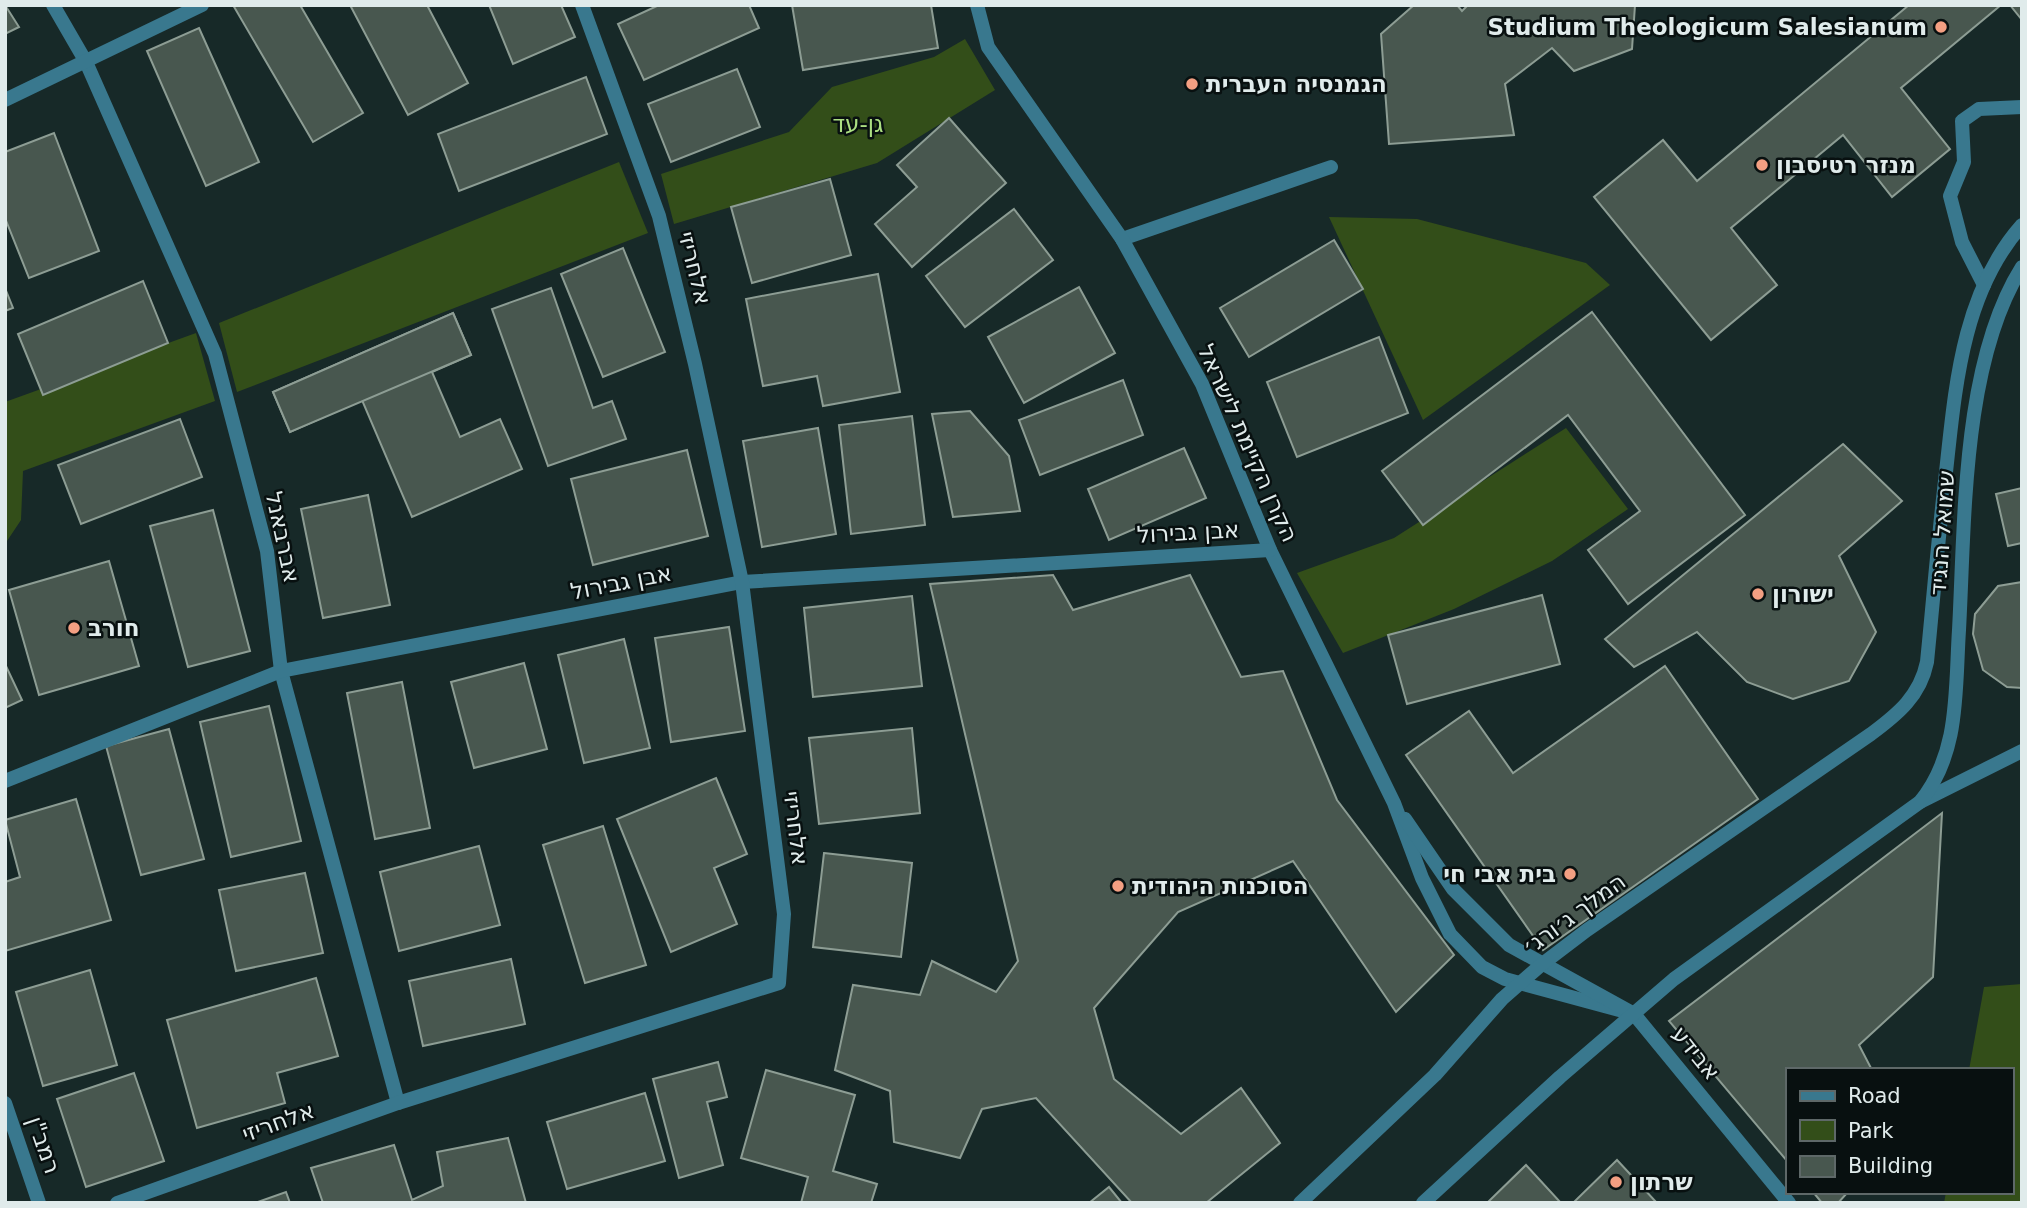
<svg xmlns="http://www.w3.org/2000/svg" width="2027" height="1208" viewBox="0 0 2027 1208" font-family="'DejaVu Sans',Heebo,sans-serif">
	<rect width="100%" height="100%" fill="#172928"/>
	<g fill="#334e19">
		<polygon points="965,39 995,90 877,163 674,224 661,174 789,132 832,87 934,57"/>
		<polygon points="619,162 648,233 237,392 219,323"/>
		<polygon points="1329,217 1417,219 1586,263 1610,285 1423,420"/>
		<polygon points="196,333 215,401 23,471 21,520 5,544 5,402"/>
		<polygon points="1566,428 1628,509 1552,561 1454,609 1343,653 1297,573 1394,538"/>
		<polygon points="2022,984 2022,1203 1944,1203 1946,1192 2011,1192 2011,1070 1969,1070 1984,987"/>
	</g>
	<g fill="#48574f" stroke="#8d9d94" stroke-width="2">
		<polygon points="5,5 19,27 5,34"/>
		<polygon points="233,5 300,5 363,113 313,142"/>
		<polygon points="350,5 427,5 468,83 408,115"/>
		<polygon points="489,5 561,5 575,37 513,64"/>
		<polygon points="659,5 749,5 759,28 644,80 618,24"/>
		<polygon points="792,5 931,5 938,48 803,70"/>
		<polygon points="1414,5 1457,5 1462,11 1468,5 1635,5 1632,49 1574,71 1552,48 1505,84 1514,135 1389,144 1381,34"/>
		<polygon points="1909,5 2001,5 1901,88 1950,149 1892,197 1843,135 1731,228 1777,285 1711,340 1594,197 1663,140 1697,181"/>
		<polygon points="2010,5 2022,5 2022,20"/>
		<polygon points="199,28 259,162 206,186 147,51"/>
		<polygon points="737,69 760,127 671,162 648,104"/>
		<polygon points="586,77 607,134 459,191 438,134"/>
		<polygon points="949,118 1006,183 912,267 875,224 917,187 897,165"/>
		<polygon points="54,133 99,251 29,278 5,218 5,152"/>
		<polygon points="830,179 851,255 752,283 731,207"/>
		<polygon points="1014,209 1053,260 965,327 926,276"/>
		<polygon points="1334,240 1363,289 1249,357 1220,308"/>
		<polygon points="623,248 665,352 603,377 561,274"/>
		<polygon points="878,274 900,392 823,406 817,376 763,386 746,299"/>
		<polygon points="143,281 168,343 43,395 18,334"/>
		<polygon points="1079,287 1115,353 1024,403 988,337"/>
		<polygon points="5,288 13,308 5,311"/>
		<polygon points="551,288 593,408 612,401 626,439 548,466 492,309"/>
		<polygon points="1592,312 1745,515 1628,604 1588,550 1640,511 1568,415 1423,525 1382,471"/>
		<polygon points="453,313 471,355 432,372 460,437 500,419 522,469 412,517 362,400 290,432 273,392"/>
		<polygon points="453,313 471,355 290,432 273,392"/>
		<polygon points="1379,337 1408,413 1297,457 1267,382"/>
		<polygon points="1123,380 1143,435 1040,475 1019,420"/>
		<polygon points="970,411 1009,456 1020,511 953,517 932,414"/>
		<polygon points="912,416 925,525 851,534 839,425"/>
		<polygon points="180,419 202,477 81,524 58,465"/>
		<polygon points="818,428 836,534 762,547 743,441"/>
		<polygon points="1843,444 1902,501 1839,556 1876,632 1849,681 1793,699 1747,682 1697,632 1634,667 1605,639"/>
		<polygon points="1184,448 1206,498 1109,540 1088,489"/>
		<polygon points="687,450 708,536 593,565 571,479"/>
		<polygon points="2022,488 2022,543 2008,546 1996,494"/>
		<polygon points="368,495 390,605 323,618 301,509"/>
		<polygon points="213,510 250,651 188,667 150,526"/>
		<polygon points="109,561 139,666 39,695 9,590"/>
		<polygon points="1053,575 1073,610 1190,575 1241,677 1283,671 1337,800 1454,955 1396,1012 1293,861 1178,912 1094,1008 1114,1079 1181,1134 1241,1088 1280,1143 1206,1203 1132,1203 1036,1098 982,1109 960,1158 894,1142 890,1091 835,1070 853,985 920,995 932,961 996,992 1018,961 930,584"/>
		<polygon points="2022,582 2022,688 2007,687 1983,670 1973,634 1975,614 1998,586"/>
		<polygon points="1542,595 1560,664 1407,704 1388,635"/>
		<polygon points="912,596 922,686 813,697 804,608"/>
		<polygon points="729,627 745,731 671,742 655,638"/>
		<polygon points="624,639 650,748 584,763 558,655"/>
		<polygon points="524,663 547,749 474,768 451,682"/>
		<polygon points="5,664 22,700 5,708"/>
		<polygon points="1665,666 1758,799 1543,950 1406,755 1469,711 1513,773"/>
		<polygon points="402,682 430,828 375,839 347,693"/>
		<polygon points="269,706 301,841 231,857 200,722"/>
		<polygon points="912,728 920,813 819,824 809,738"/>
		<polygon points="169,729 204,859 141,875 106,746"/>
		<polygon points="716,778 747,854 714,868 737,924 671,952 617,819"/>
		<polygon points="76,799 111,920 5,951 5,882 20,877 5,820"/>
		<polygon points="1942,813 1933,977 1859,1045 1872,1070 1787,1070 1787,1161 1669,1021"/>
		<polygon points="603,826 646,965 585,983 543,845"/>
		<polygon points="479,846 500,925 399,951 380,872"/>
		<polygon points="824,853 912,863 901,957 813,947"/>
		<polygon points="305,873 323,953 236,971 219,890"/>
		<polygon points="511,959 525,1024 423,1046 409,981"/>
		<polygon points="90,970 117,1065 43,1086 16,992"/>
		<polygon points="316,978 338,1056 277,1073 285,1103 197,1128 167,1020"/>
		<polygon points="718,1062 727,1097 707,1102 723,1165 679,1178 653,1079"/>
		<polygon points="766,1070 855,1095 833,1171 877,1184 871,1203 801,1203 808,1177 741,1158"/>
		<polygon points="134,1073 164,1161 86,1187 57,1099"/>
		<polygon points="645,1093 665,1161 567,1189 547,1122"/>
		<polygon points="508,1138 526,1203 323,1203 311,1168 394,1145 412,1200 443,1186 437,1152"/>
		<polygon points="1617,1160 1657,1203 1573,1203"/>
		<polygon points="1526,1165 1561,1203 1487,1203"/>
		<polygon points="1109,1187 1122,1203 1089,1203"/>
		<polygon points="286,1192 290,1203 255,1203"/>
		<polygon points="1813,1192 1848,1192 1838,1203 1822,1203"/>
	</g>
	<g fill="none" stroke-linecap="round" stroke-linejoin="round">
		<g stroke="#39788e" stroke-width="14">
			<polyline points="1122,239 1331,167"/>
			<polyline points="1984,285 1962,242 1950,196 1964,162 1962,121 1979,109 2022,107"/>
			<polyline points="1920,802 2022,751"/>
		</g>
		<g stroke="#39788e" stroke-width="14">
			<polyline points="53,5 86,62 215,354 267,551 281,671 398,1103"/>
			<polyline points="977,5 988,47 1122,239 1202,384 1270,550 1394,803 1422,878 1450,934 1482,967 1505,979 1634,1014"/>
			<polyline points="5,781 281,671 742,582 1270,550"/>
			<polyline points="1405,819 1453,889 1509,945 1634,1014 1789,1203"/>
			<polyline points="117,1203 398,1103 779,983 784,914 742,582 695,364 659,216 582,5"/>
		</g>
		<g stroke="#39788e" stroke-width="14">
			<polyline points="5,100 202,5"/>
			<polyline points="5,1103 39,1203"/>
			<path d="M1300 1203 1435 1075 1502 999 1541 965 1587 930 1871 734C1898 714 1920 696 1927 662 1933 602 1938 541 1945 481 1955 393 1960 295 2022 225"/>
			<path d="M1423 1203 1560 1077 1674 979 1920 802C1960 753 1955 691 1959 630 1965 520 1962 362 2022 267"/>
		</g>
	</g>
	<g fill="#f39f82" stroke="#081010" stroke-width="2.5">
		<circle cx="1941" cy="27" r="7"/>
		<circle cx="1192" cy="84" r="7"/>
		<circle cx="1762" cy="165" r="7"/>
		<circle cx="1758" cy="594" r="7"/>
		<circle cx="74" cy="628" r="7"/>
		<circle cx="1570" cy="874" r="7"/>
		<circle cx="1118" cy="886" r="7"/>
		<circle cx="1616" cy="1182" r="7"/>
	</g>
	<g text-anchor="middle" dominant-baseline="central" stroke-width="5" stroke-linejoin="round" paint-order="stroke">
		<g font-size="23" font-weight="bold" fill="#e0ebeb" stroke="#081010" text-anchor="start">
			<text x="1927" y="27" text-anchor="end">Studium Theologicum Salesianum</text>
			<text x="1206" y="84">הגמנסיה העברית</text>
			<text x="1776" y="165">מנזר רטיסבון</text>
			<text x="1772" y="594">ישורון</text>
			<text x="88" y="628">חורב</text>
			<text x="1556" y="874" text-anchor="end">בית אבי חי</text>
			<text x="1132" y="886">הסוכנות היהודית</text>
			<text x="1630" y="1182">שרתון</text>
		</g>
		<g font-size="23" fill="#acdf82" stroke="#081010">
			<text x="858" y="124">גן-עד</text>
		</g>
		<g font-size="23" fill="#e0ebeb" stroke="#081010">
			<text transform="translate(695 268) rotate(76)">אלחריזי</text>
			<text transform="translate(1248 443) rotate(66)">הקרן הקיימת לישראל</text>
			<text transform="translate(1188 532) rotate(-3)">אבן גבירול</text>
			<text transform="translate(1942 533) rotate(-86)">שמואל הנגיד</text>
			<text transform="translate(283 537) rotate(78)">אברבאנל</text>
			<text transform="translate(621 582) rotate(-11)">אבן גבירול</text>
			<text transform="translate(796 828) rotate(83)">אלחריזי</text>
			<text transform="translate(1574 914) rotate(-36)">המלך ג׳ורג׳</text>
			<text transform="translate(1696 1053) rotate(51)">אבידע</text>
			<text transform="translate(278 1122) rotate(-20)">אלחריזי</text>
			<text transform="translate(44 1145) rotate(71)">רמב"ן</text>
		</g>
	</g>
	<rect width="2027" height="1208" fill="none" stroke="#e0ebeb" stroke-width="14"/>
	<rect x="1786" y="1068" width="228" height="126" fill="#081010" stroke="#5e6868" stroke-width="2"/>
	<rect x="1800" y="1091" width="35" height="10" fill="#39788e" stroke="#5e6868" stroke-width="2"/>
	<text x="1848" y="1103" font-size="21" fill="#e0ebeb">Road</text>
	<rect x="1800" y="1120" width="35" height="21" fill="#334e19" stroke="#5e6868" stroke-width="2"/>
	<text x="1848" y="1138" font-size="21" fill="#e0ebeb">Park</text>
	<rect x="1800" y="1156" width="35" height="21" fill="#48574f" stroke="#5e6868" stroke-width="2"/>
	<text x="1848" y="1173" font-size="21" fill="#e0ebeb">Building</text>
</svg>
